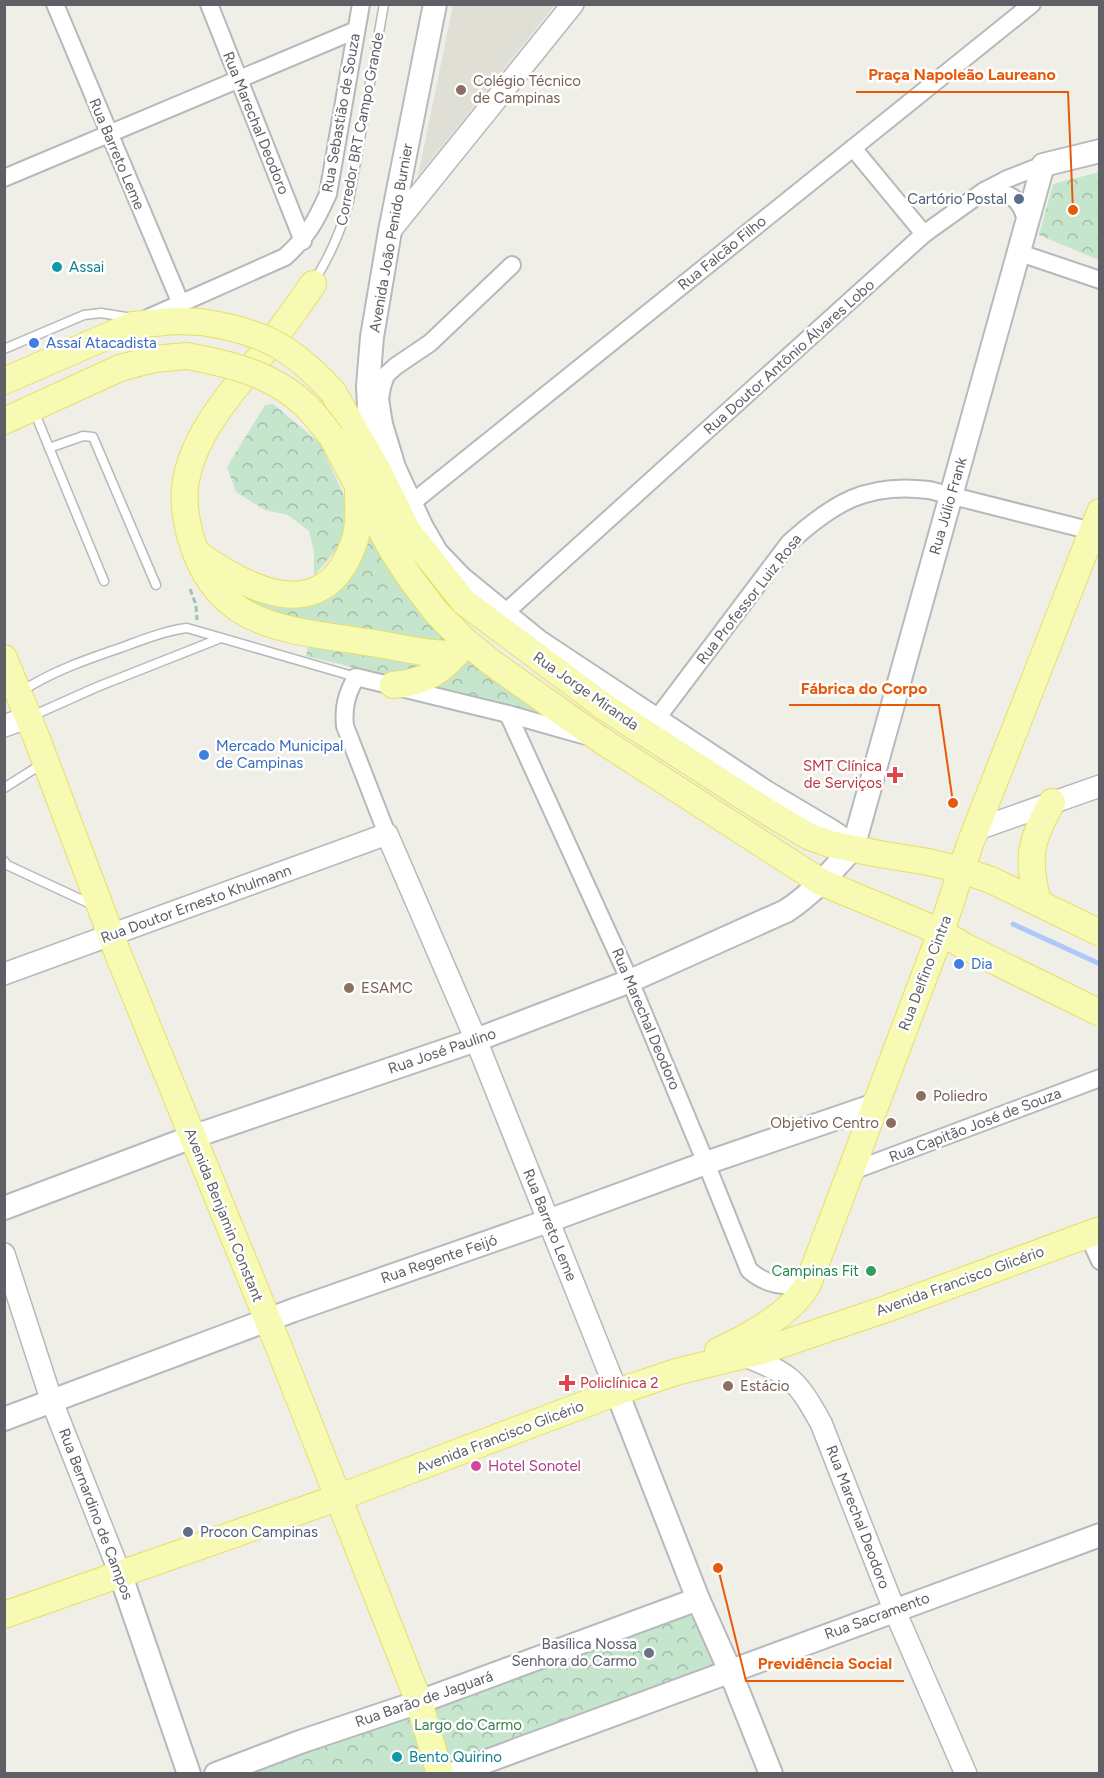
<svg xmlns="http://www.w3.org/2000/svg" width="1104" height="1778" viewBox="0 0 1104 1778" font-family="Figtree,sans-serif">
	<defs>
		<pattern id="park-crowns" width="20" height="18" patternUnits="userSpaceOnUse" patternTransform="scale(1.5)"><rect width="20" height="18" fill="#c5e5cc"/><path d="M2 6a3 3 0 1 1 6 0M12 15a3 3 0 1 1 6 0" fill="none" stroke="#a3bda9"/></pattern>
	</defs>
	<rect width="100%" height="100%" fill="#efefe7"/>
	<polygon fill="#dfdfd5" points="453,5 555,5 418,176"/>
	<g fill="url(#park-crowns)">
		<polygon points="1099,172 1100,172 1099,260 1039,235 1053,184"/>
		<polygon points="273,404 320,443 347,502 342,543 314,576 314,552 309,531 288,515 265,510 236,492 227,467 265,405"/>
		<polygon points="370,533 400,587 451,641 286,620 239,602 218,580 252,599 311,602 341,588"/>
		<polygon points="309,641 466,654 554,716 306,656"/>
		<polygon points="698,1599 729,1668 444,1773 204,1774"/>
	</g>
	<g fill="none" stroke-linecap="round" stroke-linejoin="round">
		<polyline stroke="#adc9fa" stroke-width="5" points="1013,924 1100,964"/>
		<defs>
			<g id="service">
				<path d="M314 281C331 255 341 231 349 201L384 4"/>
				<polyline points="4,349 84,315 101,313 132,318"/>
				<polyline points="34,411 104,581"/>
				<polyline points="49,448 83,436 93,437 156,585"/>
				<path d="M22 691C53 671 85 660 120 648 142 640 164 631 187 628L356 677"/>
				<polyline points="32,716 97,687 221,638"/>
				<polyline points="4,788 42,764"/>
				<polyline points="4,861 7,865 93,905"/>
			</g>
			<g id="minor">
				<polyline points="55,4 181,304"/>
				<polyline points="209,4 303,241"/>
				<polyline points="853,148 924,234"/>
				<polyline points="4,178 356,30"/>
				<path d="M984 191C1010 192 1021 197 1027 224"/>
				<polyline points="1020,253 1100,280"/>
				<polyline points="512,265 430,343 396,366 386,375 382,387 380,399 384,424 397,467 424,525 439,551 463,576 540,639 768,790 832,828 841,834 849,847"/>
				<path d="M148 318 285 257C307 237 316 221 328 194L361 4"/>
				<polyline points="413,502 1032,4"/>
				<polyline points="507,611 924,234 984,191 1007,179 1043,165"/>
				<path d="M508 714 630 981 706 1163 749 1270C767 1286 785 1287 808 1284"/>
				<path d="M658 717 789 543C833 503 867 482 929 490L1100 533"/>
				<path d="M387 834 345 726C343 706 347 694 356 677L508 714 586 736"/>
				<polyline points="850,1172 1100,1078"/>
				<polyline points="1088,1235 1100,1261"/>
			</g>
			<g id="tertiary">
				<polyline points="390,231 573,4"/>
				<polyline points="4,726 29,717"/>
				<polyline points="975,830 1100,786"/>
				<polyline points="4,974 387,834 476,1040 617,1392"/>
				<polyline points="4,1254 52,1402 121,1576"/>
				<path d="M745 1356C791 1374 797 1380 821 1423L894 1609 966 1774"/>
			</g>
			<g id="secondary">
				<polyline points="377,463 370,429 368,386 372,337 390,231 435,4"/>
				<path d="M4 1208 192 1137 476 1040 630 981 786 911C812 894 832 871 853 848L1043 165 1100 151"/>
				<polyline points="617,1392 698,1599 730,1671 771,1774"/>
				<polyline points="4,1419 294,1310 548,1221 706,1163 875,1105"/>
				<polyline points="121,1576 189,1774"/>
				<polyline points="216,1774 300,1742 419,1702 698,1599"/>
				<polyline points="452,1774 1100,1535"/>
			</g>
			<g id="primary">
				<path d="M313 284C293 313 273 341 251 368 230 394 208 420 195 451 182 481 182 504 190 535 215 629 285 629 366 642 396 646 426 655 456 654"/>
				<polyline points="4,381 133,325 175,321 201,322"/>
				<polyline points="333,392 379,473 407,530 464,602 606,708 766,811 808,836 830,844 879,854 929,862 961,870 991,880 1100,933"/>
				<polyline points="4,421 120,368 154,359 187,356"/>
				<polyline points="332,437 392,550 411,579 436,612 464,640 492,663 601,740 821,882 941,932 964,946 1100,1013"/>
				<path d="M197 553C248 590 323 628 353 545 360 528 358 508 358 490"/>
				<polyline points="4,658 37,739 120,959 278,1345 419,1702 440,1774"/>
				<path d="M393 685C422 683 445 672 461 646"/>
				<path d="M1038 903C1027 858 1029 843 1052 802"/>
				<path d="M718 1351C748 1337 792 1313 808 1284L941 932 970 844 1100 512"/>
				<polyline points="4,1615 337,1498 617,1392 676,1372 765,1350 886,1309 1100,1230"/>
			</g>
		</defs>
		<use href="#service" stroke="#b7b8bc" stroke-width="11"/>
		<use href="#minor" stroke="#b7b8bc" stroke-width="20"/>
		<use href="#tertiary" stroke="#b7b8bc" stroke-width="24"/>
		<use href="#secondary" stroke="#b8b9bf" stroke-width="26"/>
		<use href="#primary" stroke="#e9de67" stroke-width="28"/>
		<polyline stroke="#9ec5b2" stroke-width="3" stroke-dasharray="6 3" stroke-linecap="butt" points="190,589 196,605 197,620"/>
		<use href="#service" stroke="#fff" stroke-width="8"/>
		<use href="#minor" stroke="#fff" stroke-width="16"/>
		<use href="#tertiary" stroke="#fff" stroke-width="21"/>
		<use href="#secondary" stroke="#fff" stroke-width="22"/>
		<use href="#primary" stroke="#f7fab2" stroke-width="26"/>
		<defs>
			<g id="primary-bridge">
				<path d="M201 322C262 331 292 347 333 392"/>
				<path d="M187 356C230 364 273 374 305 405 315 414 323 426 332 437"/>
			</g>
		</defs>
		<use href="#primary-bridge" stroke="#e9de67" stroke-width="28" stroke-linecap="butt"/>
		<use href="#primary-bridge" stroke="#f7fab2" stroke-width="26"/>
	</g>
	<g fill="#8d6e63" stroke="#fff" stroke-width="2">
		<circle cx="461" cy="90" r="6"/>
		<circle cx="349" cy="988" r="6"/>
		<circle cx="921" cy="1096" r="6"/>
		<circle cx="891" cy="1123" r="6"/>
		<circle cx="728" cy="1386" r="6"/>
	</g>
	<g fill="#5c6f8a" stroke="#fff" stroke-width="2">
		<circle cx="1019" cy="199" r="6"/>
		<circle cx="188" cy="1532" r="6"/>
	</g>
	<g fill="#0f9aa8" stroke="#fff" stroke-width="2">
		<circle cx="57" cy="267" r="6"/>
		<circle cx="397" cy="1757" r="6"/>
	</g>
	<g fill="#3f7fe0" stroke="#fff" stroke-width="2">
		<circle cx="34" cy="343" r="6"/>
		<circle cx="204" cy="755" r="6"/>
		<circle cx="959" cy="964" r="6"/>
	</g>
	<g fill="#e0444e" stroke="#fff" stroke-width="2">
		<path d="M892 766h6v6h6v6h-6v6h-6v-6h-6v-6h6z"/>
		<path d="M564 1374h6v6h6v6h-6v6h-6v-6h-6v-6h6z"/>
	</g>
	<circle fill="#2e9e5b" stroke="#fff" stroke-width="2" cx="871" cy="1271" r="6"/>
	<circle fill="#d1479c" stroke="#fff" stroke-width="2" cx="476" cy="1466" r="6"/>
	<circle fill="#6b7280" stroke="#fff" stroke-width="2" cx="649" cy="1653" r="6"/>
	<g text-anchor="middle" dominant-baseline="central" stroke-width="5" stroke-linejoin="round" paint-order="stroke">
		<g font-size="15" fill="#785e54" stroke="#fff" text-anchor="start">
			<text x="473" y="81">Colégio Técnico<tspan x="473" dy="17">de Campinas</tspan></text>
			<text x="361" y="988">ESAMC</text>
			<text x="933" y="1096">Poliedro</text>
			<text x="879" y="1123" text-anchor="end">Objetivo Centro</text>
			<text x="740" y="1386">Estácio</text>
		</g>
		<g font-size="15" fill="#5e6066" stroke="#fff">
			<text transform="translate(341 113) rotate(-80)">Rua Sebastião de Souza</text>
			<text transform="translate(256 123) rotate(68)">Rua Marechal Deodoro</text>
			<text transform="translate(360 129) rotate(-79)">Corredor BRT Campo Grande</text>
			<text transform="translate(117 154) rotate(67)">Rua Barreto Leme</text>
			<text transform="translate(391 238) rotate(-80)">Avenida João Penido Burnier</text>
			<text transform="translate(722 253) rotate(-39)">Rua Falcão Filho</text>
			<text transform="translate(789 357) rotate(-42)">Rua Doutor Antônio Álvares Lobo</text>
			<text transform="translate(948 506) rotate(-74)">Rua Júlio Frank</text>
			<text transform="translate(749 599) rotate(-52)">Rua Professor Luiz Rosa</text>
			<text transform="translate(586 691) rotate(35)">Rua Jorge Miranda</text>
			<text transform="translate(196 904) rotate(-20)">Rua Doutor Ernesto Khulmann</text>
			<text transform="translate(925 973) rotate(-69)">Rua Delfino Cintra</text>
			<text transform="translate(646 1019) rotate(67)">Rua Marechal Deodoro</text>
			<text transform="translate(442 1051) rotate(-19)">Rua José Paulino</text>
			<text transform="translate(975 1125) rotate(-21)">Rua Capitão José de Souza</text>
			<text transform="translate(224 1215) rotate(68)">Avenida Benjamin Constant</text>
			<text transform="translate(550 1225) rotate(68)">Rua Barreto Leme</text>
			<text transform="translate(439 1259) rotate(-19)">Rua Regente Feijó</text>
			<text transform="translate(960 1281) rotate(-20)">Avenida Francisco Glicério</text>
			<text transform="translate(500 1437) rotate(-21)">Avenida Francisco Glicério</text>
			<text transform="translate(96 1514) rotate(69)">Rua Bernardino de Campos</text>
			<text transform="translate(858 1517) rotate(69)">Rua Marechal Deodoro</text>
			<text transform="translate(877 1616) rotate(-20)">Rua Sacramento</text>
			<text transform="translate(424 1699) rotate(-19)">Rua Barão de Jaguará</text>
		</g>
		<g font-size="15" fill="#4e5e75" stroke="#fff" text-anchor="end">
			<text x="1007" y="199">Cartório Postal</text>
			<text x="200" y="1532" text-anchor="start">Procon Campinas</text>
		</g>
		<g font-size="15" fill="#0d838f" stroke="#fff" text-anchor="start">
			<text x="69" y="267">Assai</text>
			<text x="409" y="1757">Bento Quirino</text>
		</g>
		<g font-size="15" fill="#366cbe" stroke="#fff" text-anchor="start">
			<text x="46" y="343">Assaí Atacadista</text>
			<text x="216" y="746">Mercado Municipal<tspan x="216" dy="17">de Campinas</tspan></text>
			<text x="971" y="964">Dia</text>
		</g>
		<g font-size="15" fill="#be3a42" stroke="#fff" text-anchor="end">
			<text x="882" y="766">SMT Clínica<tspan x="882" dy="17">de Serviços</tspan></text>
			<text x="580" y="1383" text-anchor="start">Policlínica 2</text>
		</g>
		<g font-size="15" fill="#27864d" stroke="#fff" text-anchor="end">
			<text x="859" y="1271">Campinas Fit</text>
		</g>
		<g font-size="15" fill="#b23c85" stroke="#fff" text-anchor="start">
			<text x="488" y="1466">Hotel Sonotel</text>
		</g>
		<g font-size="15" fill="#5b616d" stroke="#fff" text-anchor="end">
			<text x="637" y="1644">Basílica Nossa<tspan x="637" dy="17">Senhora do Carmo</tspan></text>
		</g>
		<g font-size="15" fill="#3b814c" stroke="#fff">
			<text x="468" y="1725">Largo do Carmo</text>
		</g>
	</g>
	<path fill="none" stroke="#e8590c" stroke-width="2" d="M1073 210L1068 92H856M953 803L939 705H789M718 1568L746 1681H904"/>
	<g fill="#e8590c" stroke="#fff" stroke-width="2">
		<circle cx="1073" cy="210" r="6"/>
		<circle cx="953" cy="803" r="6"/>
		<circle cx="718" cy="1568" r="6"/>
	</g>
	<g font-size="16" text-anchor="middle" font-weight="bold" fill="#e8590c" stroke="#fff" stroke-width="5" stroke-linejoin="round" paint-order="stroke">
		<text x="962" y="80">Praça Napoleão Laureano</text>
		<text x="864" y="694">Fábrica do Corpo</text>
		<text x="825" y="1669">Previdência Social</text>
	</g>
	<rect width="1104" height="1778" fill="none" stroke="#5e6066" stroke-width="12"/>
</svg>
